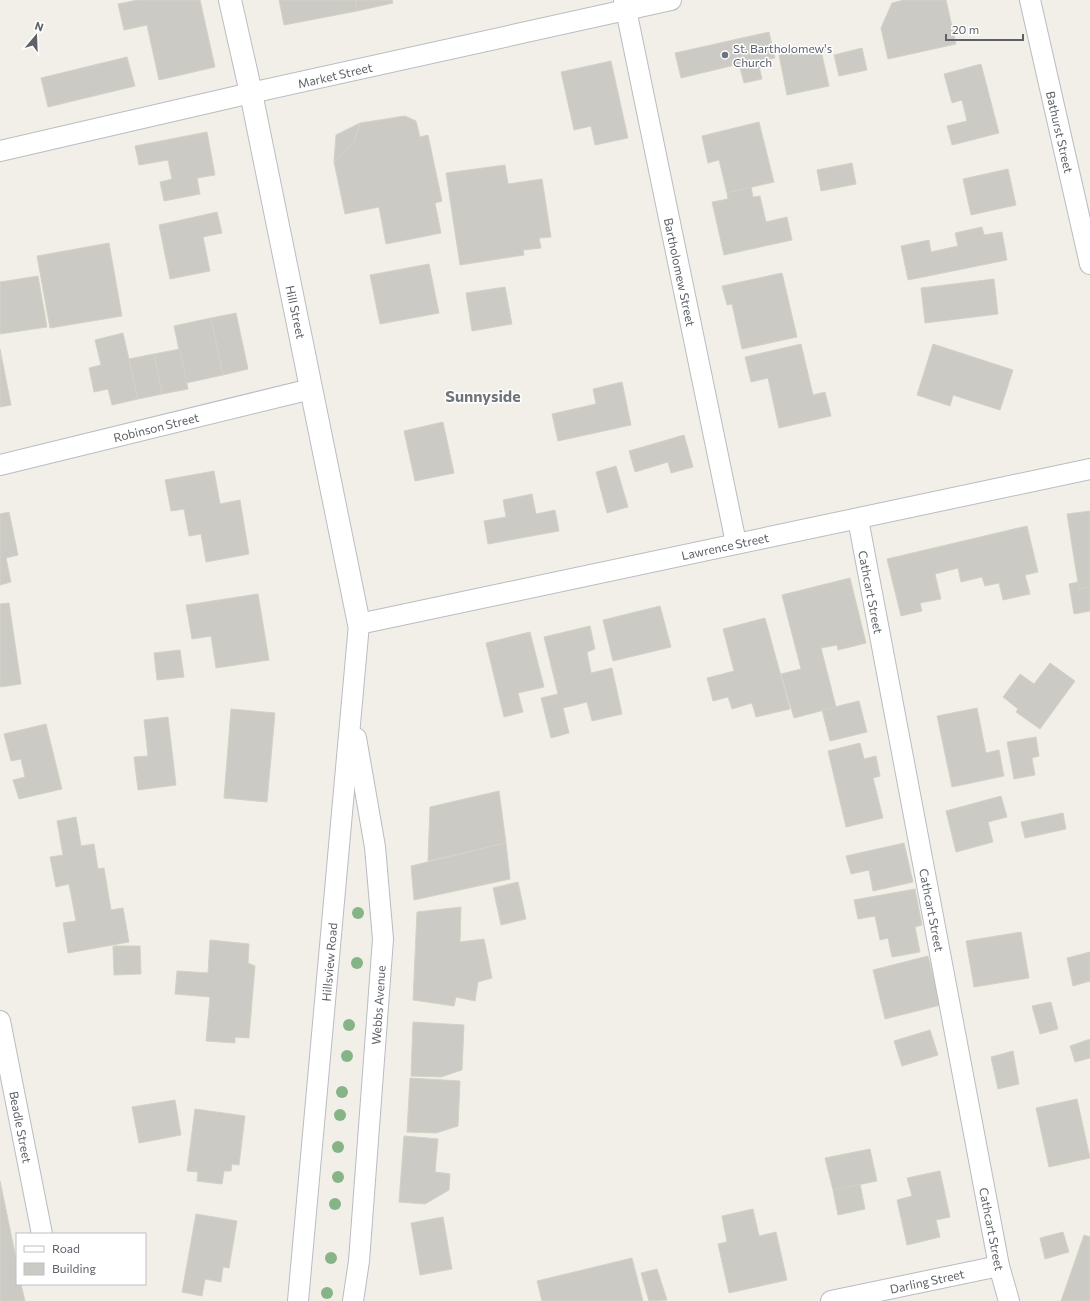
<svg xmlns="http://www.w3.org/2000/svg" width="1090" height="1301" viewBox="0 0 1090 1301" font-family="Commissioner,sans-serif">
	<rect width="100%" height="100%" fill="#f1efe7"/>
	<g fill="#cccac4" stroke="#d6d1c5">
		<polygon points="138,0 200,0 215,67 159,80 147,25 124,30 118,4"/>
		<polygon points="279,0 355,0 357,11 284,25"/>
		<polygon points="355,0 392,0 393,3 357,11"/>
		<polygon points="904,0 946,0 956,44 888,59 881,28 892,3"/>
		<polygon points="769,32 775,58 758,62 762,79 744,83 739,64 681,78 675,53"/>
		<polygon points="820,46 829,86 787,95 779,55"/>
		<polygon points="862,48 867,70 839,76 834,55"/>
		<polygon points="127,57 135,86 48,107 41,78"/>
		<polygon points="611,61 628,138 595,145 591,126 574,130 561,72"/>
		<polygon points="981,64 999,133 952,145 947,126 967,121 962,100 952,103 944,74"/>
		<polygon points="405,116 416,121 420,137 428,135 442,201 435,203 441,233 386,244 379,207 345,214 334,162 353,144 360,123"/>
		<polygon points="759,122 774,182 727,193 719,160 708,163 702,136"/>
		<polygon points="360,123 353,144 334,162 336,135"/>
		<polygon points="207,132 215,175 197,178 200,194 164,201 160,182 172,179 168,160 139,165 135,146"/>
		<polygon points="852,163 856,184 821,191 817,170"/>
		<polygon points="505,165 508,184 542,179 551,237 539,238 541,248 523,250 524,255 460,265 446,173"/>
		<polygon points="1008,169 1016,205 971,215 963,179"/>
		<polygon points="751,187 753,197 760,196 766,222 787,217 792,240 724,255 712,202 728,199 727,193"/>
		<polygon points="217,212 222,233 203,237 210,271 170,279 159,225"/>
		<polygon points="982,227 984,235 1002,232 1007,260 908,280 901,246 929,240 931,252 958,246 955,233"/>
		<polygon points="109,243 122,316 50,328 37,256"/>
		<polygon points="429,264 439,313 380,324 370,275"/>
		<polygon points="782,273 797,337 742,349 732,304 727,305 722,286"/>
		<polygon points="38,276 47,327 0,334 0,282"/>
		<polygon points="994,279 998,314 925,323 921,288"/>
		<polygon points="505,287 512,324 472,331 466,293"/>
		<polygon points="236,313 248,369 223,375 211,318"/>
		<polygon points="211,318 223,375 186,383 174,326"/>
		<polygon points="123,333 138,399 112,405 108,389 94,392 89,368 101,365 95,340"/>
		<polygon points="801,344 813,395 825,392 831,416 779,428 768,378 751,382 745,357"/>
		<polygon points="933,344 1013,370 1000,410 953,395 950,406 917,395"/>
		<polygon points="0,349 11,405 0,407"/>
		<polygon points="180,349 188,389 162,394 154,354"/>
		<polygon points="154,354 162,394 138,399 129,359"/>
		<polygon points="622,382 631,425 558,441 552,414 596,404 593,389"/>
		<polygon points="443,422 454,473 415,481 404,431"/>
		<polygon points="684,435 693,467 671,473 668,462 635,472 629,451"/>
		<polygon points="616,466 628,507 607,513 596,472"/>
		<polygon points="214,471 220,504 240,500 249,554 206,562 201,534 189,536 184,509 171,511 165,480"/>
		<polygon points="532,494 536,514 555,510 559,531 488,544 484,521 506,517 503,500"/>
		<polygon points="1090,511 1090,587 1079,589 1067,514"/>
		<polygon points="9,512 18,555 6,558 11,582 0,585 0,514"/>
		<polygon points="1027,526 1038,572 1025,575 1030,594 1003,600 999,583 985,586 982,577 961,582 958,568 935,574 941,599 920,603 922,611 901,616 887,559"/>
		<polygon points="850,578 866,643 838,650 837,645 821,648 836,707 794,718 781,674 801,669 782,595"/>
		<polygon points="1078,582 1079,589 1090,587 1090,611 1074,614 1069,584"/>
		<polygon points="258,594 269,660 216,668 211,636 192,639 186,605"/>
		<polygon points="9,603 21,684 0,687 0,604"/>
		<polygon points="660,606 671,647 613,661 603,620"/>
		<polygon points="765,618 790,709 756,717 752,703 732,709 728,697 713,701 707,678 734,671 723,629"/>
		<polygon points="590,626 595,649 587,652 591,673 612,668 622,714 592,721 587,702 563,708 569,733 551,738 541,698 558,694 544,637"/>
		<polygon points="530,632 544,687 518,693 523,712 504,717 486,643"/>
		<polygon points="180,650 184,677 157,680 154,653"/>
		<polygon points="1050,663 1075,681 1040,729 1016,712 1018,709 1003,697 1020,674 1034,684"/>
		<polygon points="859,701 867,732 830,741 822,710"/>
		<polygon points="977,708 986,753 999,750 1004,776 952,787 937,716"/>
		<polygon points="231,709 275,713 267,802 224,798"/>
		<polygon points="168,717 176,785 138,790 134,757 148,756 144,720"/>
		<polygon points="46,724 62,789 19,799 13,780 25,777 21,759 11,761 4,734"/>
		<polygon points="1036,737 1039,756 1032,758 1035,775 1014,779 1007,742"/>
		<polygon points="860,743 864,759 876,756 880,776 873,778 883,818 846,827 828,751"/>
		<polygon points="499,791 506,843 428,861 430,807"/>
		<polygon points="1001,796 1007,817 988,822 993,842 956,852 946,811"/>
		<polygon points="1063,813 1066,829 1025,838 1021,822"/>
		<polygon points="76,817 81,846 94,844 98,869 104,868 111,910 123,908 129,942 68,953 63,923 76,921 69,884 56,887 50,857 63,855 57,821"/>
		<polygon points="506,843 510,879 414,900 411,866"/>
		<polygon points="904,843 913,882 873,891 869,870 851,874 846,856"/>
		<polygon points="518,882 526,919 501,925 493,888"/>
		<polygon points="915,889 922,925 915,927 920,952 892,957 888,938 880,940 875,916 858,919 854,900"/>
		<polygon points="461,907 460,942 484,939 492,978 478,982 475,1001 456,997 454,1006 413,1000 417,912"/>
		<polygon points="1021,932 1029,978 974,987 966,941"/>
		<polygon points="210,940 249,944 248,963 255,966 249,1038 235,1037 235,1043 206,1041 210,997 175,994 177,971 208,973"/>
		<polygon points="113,946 140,946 141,974 114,975"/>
		<polygon points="1090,952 1090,981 1073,986 1067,958"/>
		<polygon points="928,956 941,1005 885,1019 873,970"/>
		<polygon points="1051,1002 1058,1029 1040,1034 1032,1006"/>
		<polygon points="413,1022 464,1025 462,1070 441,1077 411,1076"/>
		<polygon points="930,1030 938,1055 902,1066 894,1041"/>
		<polygon points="1090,1039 1090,1058 1075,1062 1070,1046"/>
		<polygon points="1013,1051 1019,1084 998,1089 991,1057"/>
		<polygon points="410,1078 460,1081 458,1126 436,1133 407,1132"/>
		<polygon points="1077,1099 1090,1158 1049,1167 1036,1108"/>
		<polygon points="175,1100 181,1135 139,1143 132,1107"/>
		<polygon points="195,1109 245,1116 239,1165 232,1164 231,1171 224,1171 222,1184 197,1181 198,1172 187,1171"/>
		<polygon points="404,1136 438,1139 435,1172 450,1174 449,1190 425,1204 399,1202"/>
		<polygon points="870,1149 877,1181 833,1190 825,1158"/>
		<polygon points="940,1171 950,1217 936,1220 940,1237 907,1245 897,1200 912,1196 907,1178"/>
		<polygon points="0,1181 17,1263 17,1284 21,1284 25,1301 0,1301"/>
		<polygon points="860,1184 865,1209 838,1215 833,1190"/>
		<polygon points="753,1209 759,1236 776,1232 787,1280 729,1293 718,1244 727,1242 722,1216"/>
		<polygon points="196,1214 237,1221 229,1268 223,1267 221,1282 205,1279 202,1296 182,1292"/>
		<polygon points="443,1217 452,1269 420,1275 411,1223"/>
		<polygon points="1063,1232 1069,1252 1045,1259 1040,1238"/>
		<polygon points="1084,1235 1090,1237 1090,1301 1061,1301"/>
		<polygon points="632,1258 643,1301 542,1301 537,1281"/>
		<polygon points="657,1269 667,1300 649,1301 641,1273"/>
	</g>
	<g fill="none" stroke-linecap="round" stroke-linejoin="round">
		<defs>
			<g id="street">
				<polyline points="624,0 736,543"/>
				<polyline points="1030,0 1090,264"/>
				<polyline points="0,151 251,93 671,0"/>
				<polyline points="0,465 311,389"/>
				<polyline points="858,519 999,1266 1009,1301"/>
				<polyline points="0,1021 42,1234"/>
				<polyline points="298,1301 359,624 1090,469"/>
				<polyline points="353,1301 359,1261 383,939 375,847 356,738"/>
				<polyline points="831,1301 999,1266"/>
			</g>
			<polyline id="secondary" points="230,0 251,93 359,624"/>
		</defs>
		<use href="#street" stroke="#b9bcc1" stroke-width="22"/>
		<use href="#secondary" stroke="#babdc3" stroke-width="24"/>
		<use href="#street" stroke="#fff" stroke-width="20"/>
		<use href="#secondary" stroke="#fff" stroke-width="22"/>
	</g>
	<g fill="#87b487">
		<circle cx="358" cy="913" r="6"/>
		<circle cx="357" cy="963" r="6"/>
		<circle cx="349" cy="1025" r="6"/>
		<circle cx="347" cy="1056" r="6"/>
		<circle cx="342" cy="1092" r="6"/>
		<circle cx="340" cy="1115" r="6"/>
		<circle cx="338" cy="1147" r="6"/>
		<circle cx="338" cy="1177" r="6"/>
		<circle cx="335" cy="1204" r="6"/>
		<circle cx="331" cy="1258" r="6"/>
		<circle cx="327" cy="1293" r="6"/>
	</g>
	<circle fill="#6b7280" stroke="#fff" stroke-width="1.5" cx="725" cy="55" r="4"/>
	<g text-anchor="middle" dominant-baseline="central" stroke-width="3" stroke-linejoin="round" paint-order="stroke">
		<g font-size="12" fill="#5b616d" stroke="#fff" text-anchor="start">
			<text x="733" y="48">St. Bartholomew's<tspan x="733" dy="14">Church</tspan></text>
		</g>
		<g font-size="12" fill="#5e6268" stroke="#fff">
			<text transform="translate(335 75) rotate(-13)">Market Street</text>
			<text transform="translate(1060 132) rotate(77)">Bathurst Street</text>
			<text transform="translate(680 272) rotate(78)">Bartholomew Street</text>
			<text transform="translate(296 312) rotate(78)">Hill Street</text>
			<text transform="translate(156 427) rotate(-14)">Robinson Street</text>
			<text transform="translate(725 546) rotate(-12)">Lawrence Street</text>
			<text transform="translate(871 592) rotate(79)">Cathcart Street</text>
			<text transform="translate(932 910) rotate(79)">Cathcart Street</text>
			<text transform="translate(329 962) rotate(-85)">Hillsview Road</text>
			<text transform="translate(378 1005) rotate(-86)">Webbs Avenue</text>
			<text transform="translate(21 1127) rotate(79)">Beadle Street</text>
			<text transform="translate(992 1229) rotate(79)">Cathcart Street</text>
			<text transform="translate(927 1281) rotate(-12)">Darling Street</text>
		</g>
		<g font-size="16" font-weight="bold" fill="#6f747a" stroke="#fff">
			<text x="483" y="395">Sunnyside</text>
		</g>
	</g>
	<rect x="16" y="1233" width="130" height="52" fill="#ffffff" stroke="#bfc0c3"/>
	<rect x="24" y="1246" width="20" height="6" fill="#ffffff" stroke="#bfc0c3"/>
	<text x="52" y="1253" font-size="12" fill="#5e6268">Road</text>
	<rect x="24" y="1263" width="20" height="12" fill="#cccac4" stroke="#bfc0c3"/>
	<text x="52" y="1273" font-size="12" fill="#5e6268">Building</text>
	<g transform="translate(36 36) rotate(19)" stroke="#ffffff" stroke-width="3" paint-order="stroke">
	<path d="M0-3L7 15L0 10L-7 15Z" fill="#5e6268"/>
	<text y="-6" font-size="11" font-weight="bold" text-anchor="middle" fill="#5e6268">N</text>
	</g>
	<path d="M946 34v6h77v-6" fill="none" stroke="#5e6268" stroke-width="2"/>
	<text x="952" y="34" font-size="12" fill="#5e6268" stroke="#ffffff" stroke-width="3" paint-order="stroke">20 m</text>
</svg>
